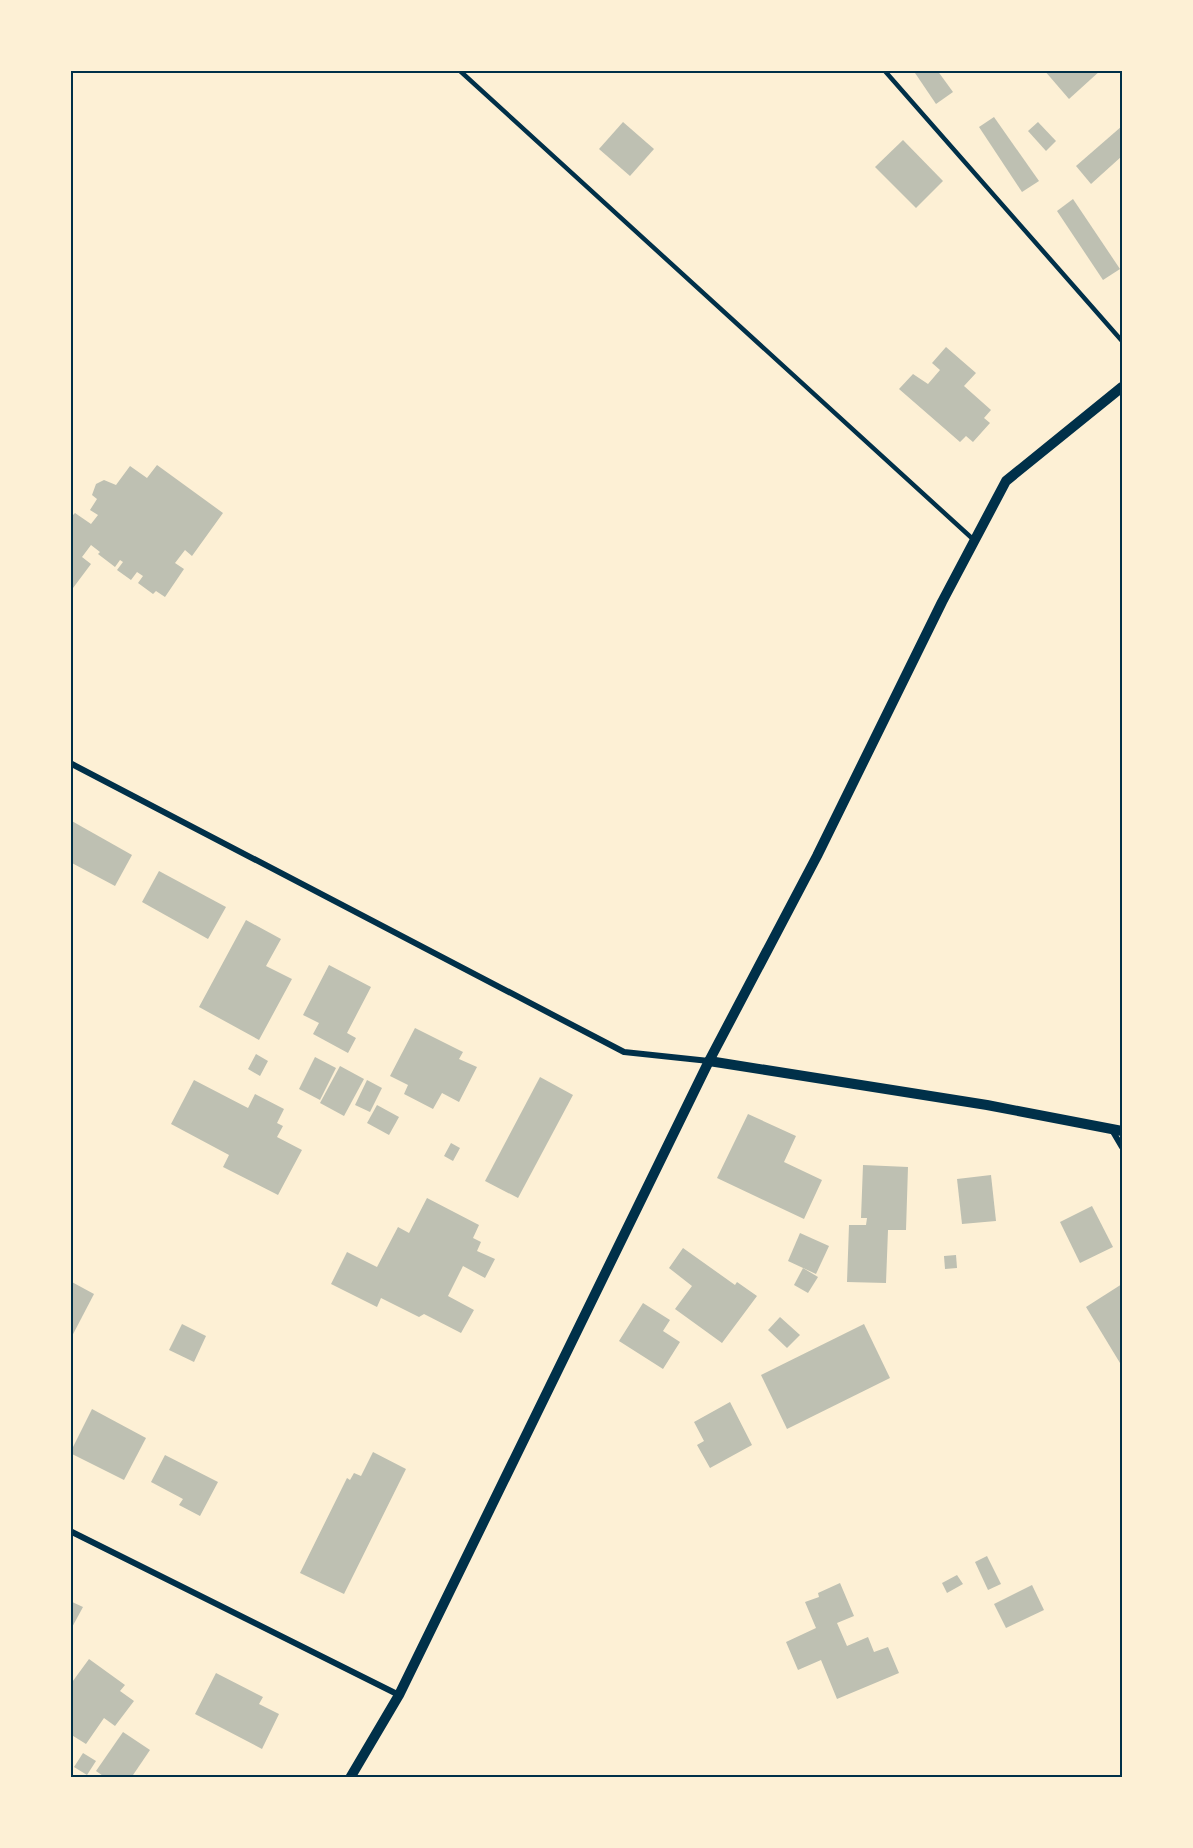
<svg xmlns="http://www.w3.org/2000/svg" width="1193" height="1848" viewBox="0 0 1193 1848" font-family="'Libre Baskerville',serif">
	<rect width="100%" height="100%" fill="#fdf0d5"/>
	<g fill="#bec0b2">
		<polygon points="913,70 937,70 953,92 936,104"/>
		<polygon points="1044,70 1101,70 1069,99"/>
		<polygon points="994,117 1039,181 1022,192 979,127"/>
		<polygon points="623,122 654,149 630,176 599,149"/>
		<polygon points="1038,122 1056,141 1046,151 1028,131"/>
		<polygon points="1122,126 1122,156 1091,184 1076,166"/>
		<polygon points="903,140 943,181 916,208 875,167"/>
		<polygon points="1073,199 1120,269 1103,280 1057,211"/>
		<polygon points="946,347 976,373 964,386 991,410 984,418 990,423 973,442 966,436 960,442 899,389 913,374 928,384 940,370 932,363"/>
		<polygon points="157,465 223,513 192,556 185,550 175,563 184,569 165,597 156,591 153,594 138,583 143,576 137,572 131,580 117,570 123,562 120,560 115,567 98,554 100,552 91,545 82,557 91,564 70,592 70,518 75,513 91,524 98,515 90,510 97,499 92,495 96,484 104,480 116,485 130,466 147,478"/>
		<polygon points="70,820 132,855 115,886 70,862"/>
		<polygon points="159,871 226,907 208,939 142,902"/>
		<polygon points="246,920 281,939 266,966 292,979 259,1040 199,1007"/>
		<polygon points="329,965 371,987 347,1033 356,1038 348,1053 313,1034 319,1023 303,1015"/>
		<polygon points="415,1028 463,1052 459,1059 477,1067 459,1102 442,1093 433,1109 404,1094 408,1085 390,1076"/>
		<polygon points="256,1054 268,1061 260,1076 248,1069"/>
		<polygon points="315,1057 336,1068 320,1100 299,1089"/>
		<polygon points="340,1066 364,1079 344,1116 320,1103"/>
		<polygon points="540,1077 573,1095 518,1198 485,1181"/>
		<polygon points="194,1080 248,1108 255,1094 284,1109 277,1123 283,1126 277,1137 302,1150 278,1195 223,1167 229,1155 171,1124"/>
		<polygon points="367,1080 382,1088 370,1112 355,1105"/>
		<polygon points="377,1105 399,1117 389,1135 367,1123"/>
		<polygon points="748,1114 796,1136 784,1162 822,1180 804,1219 717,1178"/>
		<polygon points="451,1143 460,1148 453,1161 444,1156"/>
		<polygon points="863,1165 908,1167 906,1230 888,1230 886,1283 847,1282 849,1225 866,1225 867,1218 861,1218"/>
		<polygon points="991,1175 996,1221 962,1224 957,1179"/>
		<polygon points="427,1198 479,1225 473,1238 481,1242 477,1251 495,1259 485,1278 463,1266 448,1296 474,1310 461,1333 424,1314 419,1317 381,1298 377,1307 331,1284 347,1252 377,1267 398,1227 409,1233"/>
		<polygon points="1092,1206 1113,1247 1080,1263 1060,1222"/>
		<polygon points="800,1233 829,1246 816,1274 788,1261"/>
		<polygon points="683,1248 735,1285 737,1282 757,1296 722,1343 675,1309 692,1286 669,1268"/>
		<polygon points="956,1255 957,1268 945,1269 944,1256"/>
		<polygon points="803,1268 818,1277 808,1293 794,1285"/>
		<polygon points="70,1281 94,1294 70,1340"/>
		<polygon points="1122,1284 1122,1361 1120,1363 1086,1307"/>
		<polygon points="643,1303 670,1320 663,1331 680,1342 663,1369 619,1341"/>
		<polygon points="780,1317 800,1335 787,1348 768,1330"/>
		<polygon points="182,1324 206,1336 194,1362 169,1350"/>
		<polygon points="864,1324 890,1378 787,1429 761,1375"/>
		<polygon points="730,1402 752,1445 710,1468 697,1445 704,1441 694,1422"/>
		<polygon points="92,1409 146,1438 124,1480 70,1453"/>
		<polygon points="373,1452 406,1469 344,1594 300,1573 347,1478 350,1480 354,1473 361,1476"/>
		<polygon points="165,1455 218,1482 200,1516 179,1505 183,1499 151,1482"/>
		<polygon points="987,1556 1001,1584 988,1590 975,1562"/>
		<polygon points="957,1575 963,1584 947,1593 942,1583"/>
		<polygon points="840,1583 854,1616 837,1623 847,1646 868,1637 874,1652 888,1647 899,1673 837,1699 821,1660 798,1670 786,1642 816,1628 805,1602 819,1597 818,1593"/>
		<polygon points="1032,1585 1044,1610 1006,1628 994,1604"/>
		<polygon points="70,1601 83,1607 70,1631"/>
		<polygon points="89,1659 125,1685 120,1691 134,1701 115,1726 104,1718 86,1744 70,1734 70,1685"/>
		<polygon points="216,1673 263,1697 259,1704 279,1714 262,1749 195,1714"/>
		<polygon points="123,1732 150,1750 131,1778 106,1778 96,1771"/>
		<polygon points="83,1753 96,1761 87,1775 74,1767"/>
	</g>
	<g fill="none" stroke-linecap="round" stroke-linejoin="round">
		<g stroke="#003049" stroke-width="4.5">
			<polyline points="459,70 975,541"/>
			<polyline points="884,70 1122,341"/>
		</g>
		<g stroke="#003049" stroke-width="6">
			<polyline points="70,763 624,1052 709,1061"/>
			<polyline points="1112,1130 1122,1147"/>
			<polyline points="70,1531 399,1695"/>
		</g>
		<g stroke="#003049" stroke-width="10">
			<polyline points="709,1061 987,1105 1122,1131"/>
			<polyline points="350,1778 399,1695 709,1061 817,856 942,602 1006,481 1122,387"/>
		</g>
	</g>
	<rect width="1193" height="1848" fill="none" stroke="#fdf0d5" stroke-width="144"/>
	<rect x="72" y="72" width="1049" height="1704" fill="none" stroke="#003049" stroke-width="2"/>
</svg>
